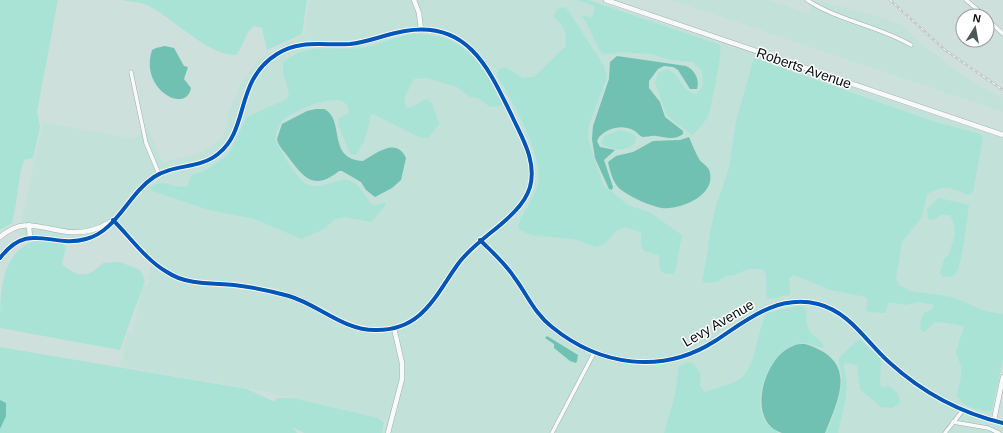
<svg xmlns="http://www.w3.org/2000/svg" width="1003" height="433" viewBox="0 0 1003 433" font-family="Helvetica,sans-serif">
	<rect width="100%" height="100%" fill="#cee0dc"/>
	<g fill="#c1e1d9">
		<polygon points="309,0 593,0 1003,138 1003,348 990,423 1003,427 1003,433 383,433 387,420 267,392 120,366 127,333 133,334 142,284 148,285 151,263 116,228 94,239 81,243 69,244 40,239 26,242 21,223 43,122 133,139 148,128 162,163 203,151 223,137 229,112 241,82 258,61 286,43 305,35"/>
		<polygon points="671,0 768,0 809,14 811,6 821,1 886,19 902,25 931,52 969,79 992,93 1003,97 1003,112"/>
	</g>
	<g fill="#a9e3d6">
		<path d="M0 0H58L37 112 40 127 33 158 24 160C17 180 18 202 12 223L0 230Z"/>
		<path d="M122 0H307L302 34 267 50 262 28 254 26C244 34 244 46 236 55 209 56 174 19 149 6 142 2 131 2 122 0Z"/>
		<path d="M576 0H588L720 45C723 49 711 110 708 116 704 123 698 130 692 135L671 119 666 113 655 83 658 73 667 69C680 74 683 94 697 94L703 85 702 70 693 62 671 60 651 54 620 52 610 54 602 53C593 41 591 27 581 15L592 18 595 6Z"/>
		<path d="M564 7 568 10 604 66 607 77 589 125 588 138 603 185 628 205 649 212 682 235 675 272 672 274 664 273 660 270 659 255 644 251 641 245V233C609 217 618 243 596 247L574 239 531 235 520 230 518 226C523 211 534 200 538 184 544 155 512 101 497 75L499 69 505 67 523 78 534 77 566 46C566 31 565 25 553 17L557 9Z"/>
		<path d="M413 34C465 34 481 61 502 103L500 106 490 107 478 98 470 97 457 87 427 78 414 79 404 98 406 107 410 108 426 99 432 103 439 124 428 138 419 137 373 114 370 115C369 130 365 142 356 155L350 154 338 124 339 118 349 113C349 110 348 105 344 102 333 94 289 112 281 122 277 127 276 134 275 140 284 154 291 172 305 183 322 195 340 170 357 185 362 190 367 199 372 205H378L384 202 386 205 371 222 345 217 335 219 324 229 301 239 255 219 209 210 153 191 151 188C160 177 174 189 187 187L192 175 204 171 228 155 247 117 287 99 289 94 283 72V63C308 40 336 53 366 47 382 43 397 37 413 34Z"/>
		<path d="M754 58 932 121 980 134 983 137 973 192 968 195C949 187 945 184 927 194L922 217 902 242 896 279 900 286 911 291 952 297 985 311 1003 314V360L992 410C979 413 965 407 957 396L961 376V366L956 352 964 326 947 323 935 322 924 332 920 329 921 319 925 312 932 310 934 305 919 302 906 305 889 302 885 313 868 312 866 309 868 301 866 297 831 290 794 275 789 278 790 295 767 299 766 275 763 269H748L734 275 726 276 716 282 702 283 708 250 710 232 716 206 729 168 736 121Z"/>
		<path d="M620 130 634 134 636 138C634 153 610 151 601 143L604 136Z"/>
		<path d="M939 198 969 205C967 218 962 267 955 274 951 278 947 277 943 277L940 273 944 259 949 255 955 234 954 223 950 215H941L933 220 928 219 927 209Z"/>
		<path d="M37 240C46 240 60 240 66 247L62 264C79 278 87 278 103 263L120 262 140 270 145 280 120 350 0 328C0 292 0 252 37 240Z"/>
		<path d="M798 306 805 308C808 317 804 324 811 333 815 338 821 339 824 346L822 348C817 347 810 343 804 343 776 342 755 387 761 412 763 421 770 428 778 433H664L675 395 679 366 688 362 694 364 701 375 700 386 705 392C715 388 731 385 740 379 757 366 756 332 767 313Z"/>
		<path d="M859 339 881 359 880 384 882 388 889 386C896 391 899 394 900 403L892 408 881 407 860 389 857 365 845 363 843 367C852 387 842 412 838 433H826C834 416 841 397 842 377 842 371 838 364 839 358Z"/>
		<polygon points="0,347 247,389 275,402 276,398 293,398 378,418 384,422 382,433 304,433 293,427 297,433 0,433"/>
	</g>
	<g fill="#70c1b2">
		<path d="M165 46 174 48 184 66 188 67 184 79 191 88C186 115 139 89 152 50L156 48Z"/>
		<path d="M617 56 686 66C695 70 700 80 697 89H690L678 70 673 67 664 66 658 69 649 81V88L660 102 665 117 683 131V134C673 141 666 137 656 136 652 135 647 137 643 137 639 136 637 132 633 130 622 124 607 128 599 137L597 141 600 147 615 150 604 160 613 187 612 190 609 189 595 158 592 139 593 126 609 79 610 62Z"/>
		<path d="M316 109H324C346 120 326 159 363 161 377 153 396 137 406 158L401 180 392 188 375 197 366 190 361 182 342 171H339C314 191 304 178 289 158 285 152 278 146 277 139L282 124 307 111Z"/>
		<path d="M689 137C692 144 695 152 699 159 702 164 709 166 710 173 715 196 680 210 662 208 650 206 630 197 620 189 613 183 610 171 608 162L616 156 633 152 653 141 680 140Z"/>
		<polygon points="547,336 578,355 577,361 576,363 570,361 554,348 554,344 545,338"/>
		<path d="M805 344C857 360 841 394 825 433 815 433 790 433 782 433 745 422 764 356 793 346 796 344 801 344 805 344Z"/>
		<polygon points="0,400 6,403 6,416 0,429"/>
	</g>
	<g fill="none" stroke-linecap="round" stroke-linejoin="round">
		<defs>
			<g id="street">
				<path d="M807 0C839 21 879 26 911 45"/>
				<polyline points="966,0 985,16"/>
				<polyline points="987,19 1003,34"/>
				<polyline points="131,72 146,143 159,174"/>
				<polyline points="953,422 988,428 999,433"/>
				<polyline points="552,433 594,353"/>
				<polyline points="945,433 963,410"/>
			</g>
			<g id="secondary">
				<polyline points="414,0 419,13 421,30"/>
				<polyline points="606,0 1003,135"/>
				<polyline points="29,225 30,238"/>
				<path d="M0 237C23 218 37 227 62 231 79 234 96 231 110 222"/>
				<path d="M480 240C492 252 505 263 514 277 527 294 534 313 552 327 600 366 662 375 715 341 747 320 777 294 818 304 850 312 867 343 890 363 922 392 961 413 1003 423"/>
				<path d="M0 258C29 220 52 249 86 239 117 231 128 194 154 177 173 164 200 169 218 154 250 129 234 81 277 54 301 39 324 46 350 44 369 42 386 34 405 31 468 20 489 69 512 116 522 138 537 161 530 187 521 218 477 237 458 264 435 296 422 331 375 330 343 330 319 305 289 296 271 291 252 287 234 285 211 283 186 285 167 272 146 260 130 237 113 220"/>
				<polyline points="994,420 1003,377"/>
				<polyline points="388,433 402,379 402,363 394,328"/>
			</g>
		</defs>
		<use href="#street" stroke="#a1afac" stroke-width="4.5"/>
		<use href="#secondary" stroke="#a1afac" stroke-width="5.5"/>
		<use href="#street" stroke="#f8fafa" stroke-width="3.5"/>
		<use href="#secondary" stroke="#f8fafa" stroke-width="4.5"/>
		<defs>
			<polyline id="rail" points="890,0 945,50 1003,90"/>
		</defs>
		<use href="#rail" stroke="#c4c9c8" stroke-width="2.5"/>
		<use href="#rail" stroke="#fff" stroke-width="1" stroke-dasharray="3" stroke-linecap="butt"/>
		<defs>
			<g id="cycleway">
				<path d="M480 240C492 252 505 263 514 277 527 294 534 313 552 327 600 366 662 375 715 341 747 320 777 294 818 304 850 312 867 343 890 363 922 392 961 413 1003 423"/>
				<path d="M0 258C29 220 52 249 86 239 117 231 128 194 154 177 173 164 200 169 218 154 250 129 234 81 277 54 301 39 324 46 350 44 369 42 386 34 405 31 468 20 489 69 512 116 522 138 537 161 530 187 521 218 477 237 458 264 435 296 422 331 375 330 343 330 319 305 289 296 271 291 252 287 234 285 211 283 186 285 167 272 146 260 130 237 113 220"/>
			</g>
		</defs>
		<use href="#cycleway" stroke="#fff" stroke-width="6"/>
		<use href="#cycleway" stroke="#0057b8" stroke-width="4"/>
	</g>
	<g text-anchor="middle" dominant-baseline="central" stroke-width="3" stroke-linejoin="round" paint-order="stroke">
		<g font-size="14" fill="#050f0d" stroke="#fff">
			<text transform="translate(804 68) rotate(19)">Roberts Avenue</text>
			<text transform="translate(718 323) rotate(-30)">Levy Avenue</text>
		</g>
	</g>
	<g transform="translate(975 28) rotate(11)"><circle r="19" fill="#ffffff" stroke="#9b9f9e"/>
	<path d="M0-3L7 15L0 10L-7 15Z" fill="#4b5855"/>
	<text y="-6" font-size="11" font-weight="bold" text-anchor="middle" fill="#050f0d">N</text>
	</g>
</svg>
